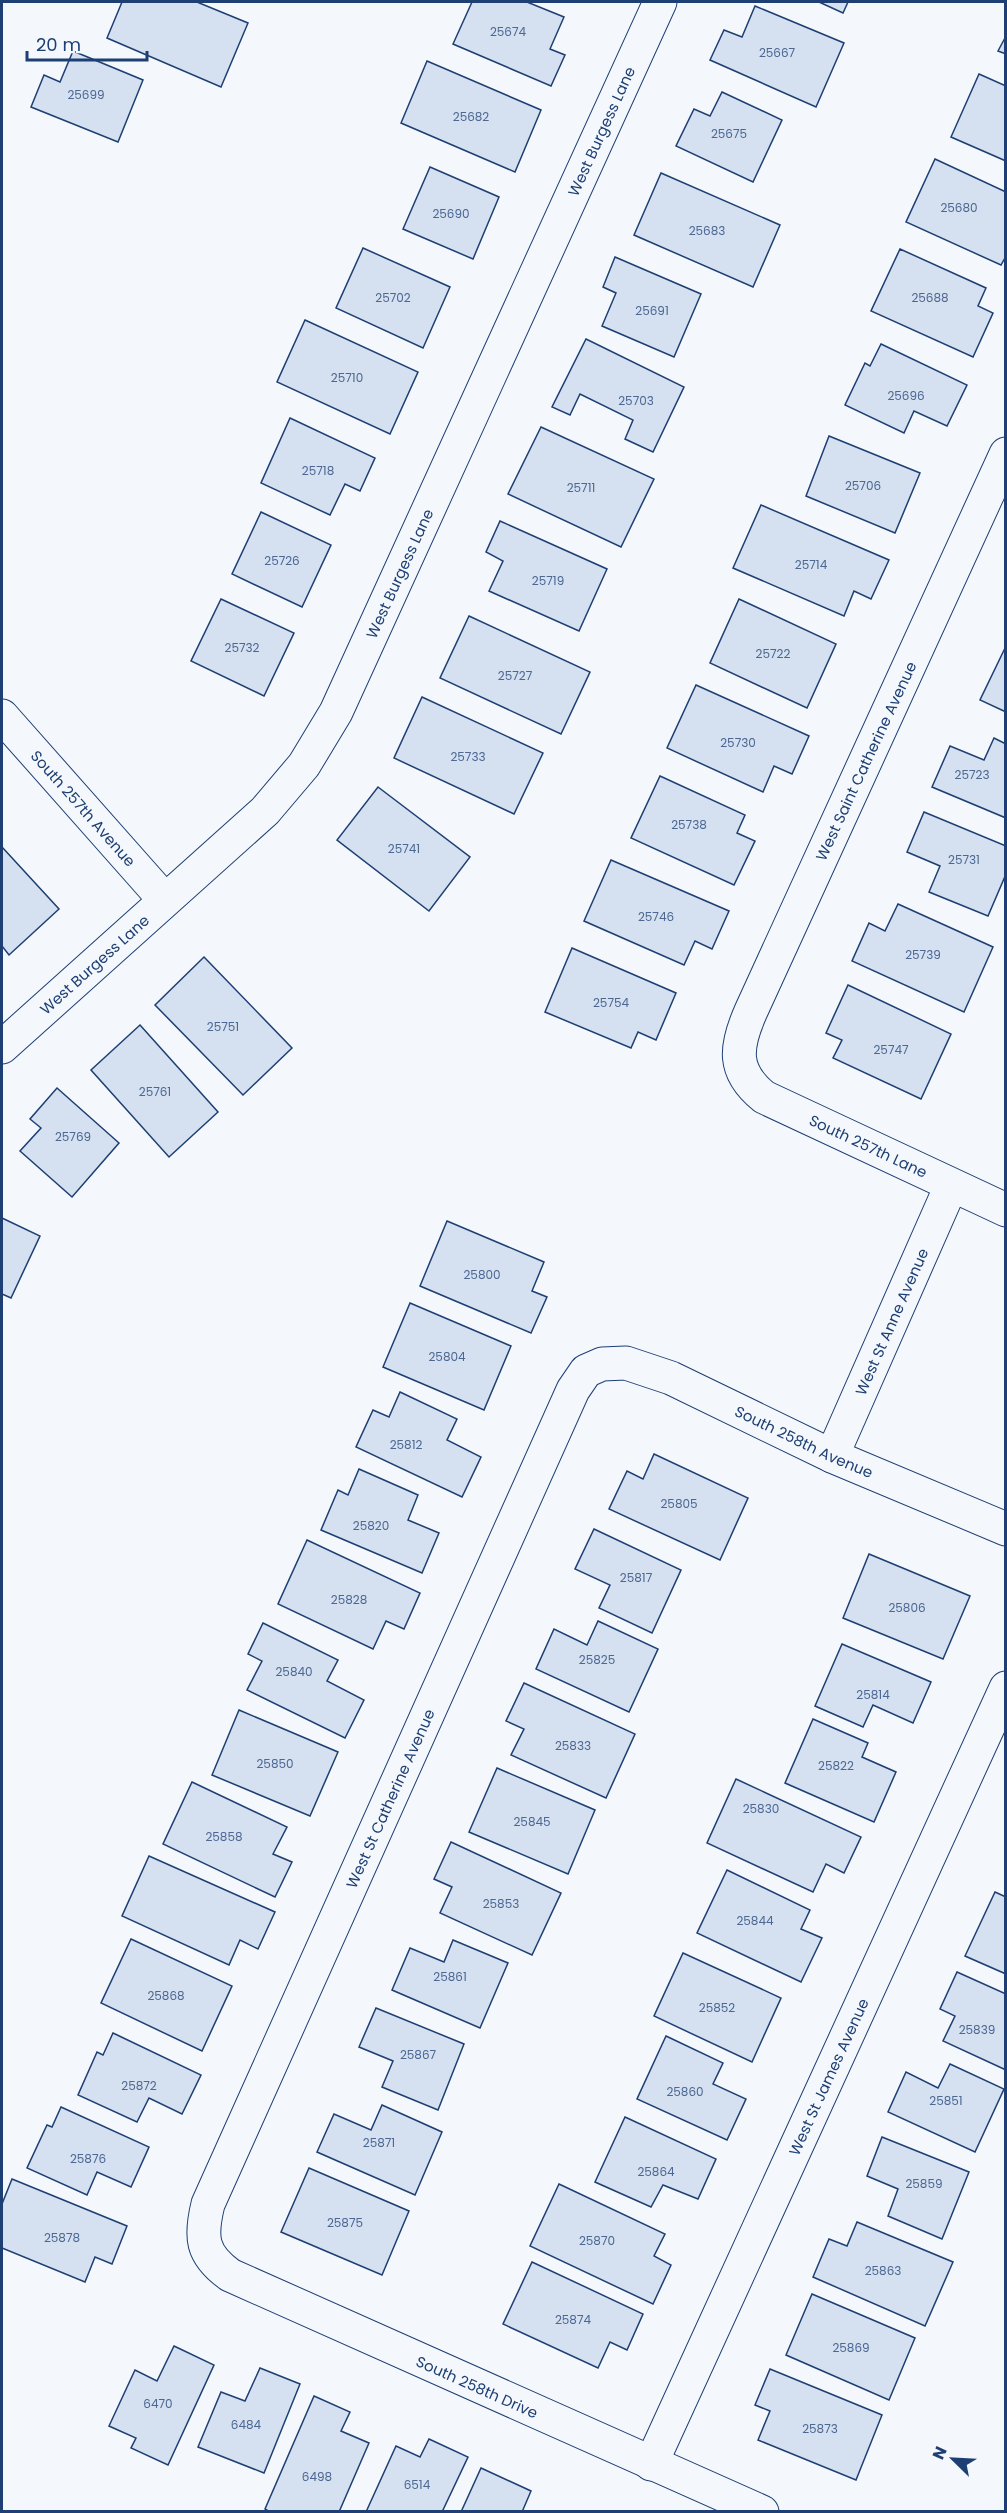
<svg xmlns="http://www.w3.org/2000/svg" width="1007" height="2513" viewBox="0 0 1007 2513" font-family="Poppins,sans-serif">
	<rect width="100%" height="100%" fill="#f4f7fb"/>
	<g fill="#d5e0f0" stroke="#1d3f73" stroke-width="1.5">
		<polygon points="122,2 197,2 248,23 221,87 107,38"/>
		<polygon points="472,2 527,2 564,17 550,49 565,55 551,86 453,44"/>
		<polygon points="819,2 848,2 843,13"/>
		<polygon points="755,6 844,43 816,107 710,60 724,30 742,37"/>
		<polygon points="1006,36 1006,54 998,51"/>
		<polygon points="73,51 143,80 118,142 31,107 44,75 60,82"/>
		<polygon points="427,61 541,110 515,172 401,123"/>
		<polygon points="979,74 1006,86 1006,161 951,137"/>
		<polygon points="722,92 782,120 753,182 676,146 694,109 710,116"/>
		<polygon points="935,159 1006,192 1006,256 1001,265 906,222"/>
		<polygon points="430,167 499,197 473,259 403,229"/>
		<polygon points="661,173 780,225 753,287 634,235"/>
		<polygon points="363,248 450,287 423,348 336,308"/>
		<polygon points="900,249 986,288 978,306 993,313 973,357 871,311"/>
		<polygon points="615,257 701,294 674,357 602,326 616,293 603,287"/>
		<polygon points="305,320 418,372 390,434 277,382"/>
		<polygon points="586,339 684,387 653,452 625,439 633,420 580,394 570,415 552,407"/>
		<polygon points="881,344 967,385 947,426 914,411 904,433 845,405 865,363 870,366"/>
		<polygon points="290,418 375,458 360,491 345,484 330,515 261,483"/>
		<polygon points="541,427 654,479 621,547 508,494"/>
		<polygon points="829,436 920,473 895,533 806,496"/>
		<polygon points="761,505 889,560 871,599 854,591 844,616 733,568"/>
		<polygon points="261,512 331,545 302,607 232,574"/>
		<polygon points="500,521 607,569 579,631 489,591 503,561 486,552"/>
		<polygon points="221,599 294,633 264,696 191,661"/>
		<polygon points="739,599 836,644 807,708 710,663"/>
		<polygon points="469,616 590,672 561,734 440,678"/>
		<polygon points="1006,646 1006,712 980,700"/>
		<polygon points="696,685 809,736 792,774 774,766 763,792 667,748"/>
		<polygon points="422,697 543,753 514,814 394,758"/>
		<polygon points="994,738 1006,744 1006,818 932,787 950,746 984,760"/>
		<polygon points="660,776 745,815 737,833 755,841 734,885 631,838"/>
		<polygon points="378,787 470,857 429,911 337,840"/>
		<polygon points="924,812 1006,846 1006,874 988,916 929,892 940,866 907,852"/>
		<polygon points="2,847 59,909 9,955 2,946"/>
		<polygon points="611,860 729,911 712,949 695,941 684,965 584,921"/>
		<polygon points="898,904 993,947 964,1012 852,961 869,923 885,931"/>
		<polygon points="572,948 676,993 656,1040 638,1032 631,1048 545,1012"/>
		<polygon points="204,957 292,1048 243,1095 155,1005"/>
		<polygon points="848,985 951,1034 921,1099 833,1058 842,1040 826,1033"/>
		<polygon points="140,1025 218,1112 169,1157 91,1070"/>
		<polygon points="57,1088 119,1143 72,1197 20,1151 41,1128 30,1119"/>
		<polygon points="2,1218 40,1236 11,1298 2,1294"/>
		<polygon points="447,1221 544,1262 532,1291 547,1297 531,1333 420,1286"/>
		<polygon points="410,1303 511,1346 484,1410 383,1367"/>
		<polygon points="400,1392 457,1419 447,1440 481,1457 462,1497 356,1447 373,1410 389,1417"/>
		<polygon points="654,1454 748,1498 720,1560 609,1509 627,1471 643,1479"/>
		<polygon points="359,1469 418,1495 408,1520 439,1533 422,1573 321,1530 338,1490 348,1495"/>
		<polygon points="594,1529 681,1570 652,1633 599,1608 610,1585 575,1569"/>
		<polygon points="307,1540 420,1593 404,1629 386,1621 373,1649 278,1604"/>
		<polygon points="869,1554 970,1596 943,1659 843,1618"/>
		<polygon points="598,1621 658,1649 629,1712 536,1669 554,1629 587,1645"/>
		<polygon points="263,1623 338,1660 327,1681 364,1700 345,1738 247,1690 262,1661 248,1654"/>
		<polygon points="842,1644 931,1682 913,1723 873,1705 863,1727 815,1706"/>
		<polygon points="524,1683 635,1734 606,1798 511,1755 524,1729 506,1721"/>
		<polygon points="239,1710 338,1752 310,1816 212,1775"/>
		<polygon points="813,1719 868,1743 862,1757 896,1772 874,1822 785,1783"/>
		<polygon points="497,1768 595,1810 568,1874 469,1832"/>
		<polygon points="736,1779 861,1837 844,1873 826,1864 813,1892 707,1843"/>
		<polygon points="192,1782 287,1827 273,1854 292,1862 275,1897 163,1844"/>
		<polygon points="451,1842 561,1893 532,1955 440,1913 452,1887 434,1879"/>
		<polygon points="149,1856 275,1912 258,1949 240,1940 229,1965 122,1916"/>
		<polygon points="727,1870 810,1910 801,1929 822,1938 801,1982 697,1933"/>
		<polygon points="995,1892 1006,1897 1006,1974 965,1956"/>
		<polygon points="131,1939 232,1986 202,2051 101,2003"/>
		<polygon points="453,1940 508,1963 480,2028 392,1990 410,1948 444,1962"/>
		<polygon points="683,1953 781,1998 752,2062 654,2016"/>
		<polygon points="957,1972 1006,1994 1006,2070 943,2041 955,2016 940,2009"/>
		<polygon points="376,2008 464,2044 438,2110 382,2087 393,2061 359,2047"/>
		<polygon points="113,2033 201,2075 182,2114 149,2098 137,2122 78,2095 97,2052 103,2055"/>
		<polygon points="666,2036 723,2063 713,2084 746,2099 727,2140 637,2099"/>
		<polygon points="950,2064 1004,2089 975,2152 888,2112 906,2072 938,2088"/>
		<polygon points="382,2105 442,2132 415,2195 317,2152 334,2114 371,2130"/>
		<polygon points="61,2107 149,2147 131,2187 97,2172 87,2195 27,2168 47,2125 52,2127"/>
		<polygon points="625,2117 716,2159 698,2199 663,2185 651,2207 595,2182"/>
		<polygon points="882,2137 969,2172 942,2239 888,2216 898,2189 867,2176"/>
		<polygon points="309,2168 409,2211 382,2275 281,2232"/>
		<polygon points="12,2179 127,2226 112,2264 95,2257 85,2282 2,2248 2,2204"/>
		<polygon points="559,2184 665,2234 654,2256 671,2265 653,2304 530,2246"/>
		<polygon points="857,2222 953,2262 925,2326 813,2277 829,2239 847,2246"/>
		<polygon points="532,2262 643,2314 627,2350 610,2342 598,2368 503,2324"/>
		<polygon points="812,2294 915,2338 889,2400 786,2355"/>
		<polygon points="174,2346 214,2365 168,2465 131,2448 136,2438 109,2426 135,2370 157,2381"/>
		<polygon points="260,2368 300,2384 264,2473 198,2447 221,2392 245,2401"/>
		<polygon points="770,2369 882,2415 856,2480 758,2440 770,2411 755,2405"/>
		<polygon points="314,2396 350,2412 341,2431 369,2443 339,2512 270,2512 265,2509"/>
		<polygon points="429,2439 468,2457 442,2512 366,2512 396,2446 420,2457"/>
		<polygon points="481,2468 531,2491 522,2512 461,2512"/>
	</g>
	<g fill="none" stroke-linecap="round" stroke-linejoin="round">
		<defs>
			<g id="minor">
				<path id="s1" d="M1006 454 751 1011C735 1047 732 1071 764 1097L1006 1210"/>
				<path id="s2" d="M2 716 164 899"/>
				<path id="s3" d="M2 1047 265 811 304 765 336 712 660 2"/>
				<path id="s4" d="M832 1456 951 1186"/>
				<path id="s5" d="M651 2464 1006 1688"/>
				<path id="s6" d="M762 2512 230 2275C201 2254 200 2237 208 2204L573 1390 586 1371 602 1364 626 1363 671 1378 832 1456 1006 1529"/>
			</g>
		</defs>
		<use href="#minor" stroke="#1d3f73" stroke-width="35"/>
		<use href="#minor" stroke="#f4f7fb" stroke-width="33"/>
	</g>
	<g text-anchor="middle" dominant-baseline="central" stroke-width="4.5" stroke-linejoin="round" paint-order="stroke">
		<g font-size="12" fill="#4b6792">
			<text x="508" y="31">25674</text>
			<text x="777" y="52">25667</text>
			<text x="86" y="94">25699</text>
			<text x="471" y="116">25682</text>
			<text x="729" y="133">25675</text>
			<text x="959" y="207">25680</text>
			<text x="451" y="213">25690</text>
			<text x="707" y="230">25683</text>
			<text x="393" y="297">25702</text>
			<text x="930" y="297">25688</text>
			<text x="652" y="310">25691</text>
			<text x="347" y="377">25710</text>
			<text x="906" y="395">25696</text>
			<text x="636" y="400">25703</text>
			<text x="318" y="470">25718</text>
			<text x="863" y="485">25706</text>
			<text x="581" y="487">25711</text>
			<text x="282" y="560">25726</text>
			<text x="811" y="564">25714</text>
			<text x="548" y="580">25719</text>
			<text x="242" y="647">25732</text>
			<text x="773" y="653">25722</text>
			<text x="515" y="675">25727</text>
			<text x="738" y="742">25730</text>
			<text x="468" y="756">25733</text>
			<text x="972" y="774">25723</text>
			<text x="689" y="824">25738</text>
			<text x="404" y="848">25741</text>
			<text x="964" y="859">25731</text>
			<text x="656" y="916">25746</text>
			<text x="923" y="954">25739</text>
			<text x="611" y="1002">25754</text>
			<text x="223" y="1026">25751</text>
			<text x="891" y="1049">25747</text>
			<text x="155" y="1091">25761</text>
			<text x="73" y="1136">25769</text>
			<text x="482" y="1274">25800</text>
			<text x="447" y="1356">25804</text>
			<text x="406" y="1444">25812</text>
			<text x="679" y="1503">25805</text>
			<text x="371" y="1525">25820</text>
			<text x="636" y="1577">25817</text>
			<text x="349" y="1599">25828</text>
			<text x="907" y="1607">25806</text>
			<text x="597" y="1659">25825</text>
			<text x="294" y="1671">25840</text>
			<text x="873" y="1694">25814</text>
			<text x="573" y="1745">25833</text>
			<text x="275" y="1763">25850</text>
			<text x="836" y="1765">25822</text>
			<text x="761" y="1808">25830</text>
			<text x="532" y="1821">25845</text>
			<text x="224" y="1836">25858</text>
			<text x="501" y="1903">25853</text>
			<text x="755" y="1920">25844</text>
			<text x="450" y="1976">25861</text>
			<text x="166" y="1995">25868</text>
			<text x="717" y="2007">25852</text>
			<text x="977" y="2029">25839</text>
			<text x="418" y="2054">25867</text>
			<text x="139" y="2085">25872</text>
			<text x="685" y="2091">25860</text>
			<text x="946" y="2100">25851</text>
			<text x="379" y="2142">25871</text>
			<text x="88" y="2158">25876</text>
			<text x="656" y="2171">25864</text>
			<text x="924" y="2183">25859</text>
			<text x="345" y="2222">25875</text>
			<text x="62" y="2237">25878</text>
			<text x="597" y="2240">25870</text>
			<text x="883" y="2270">25863</text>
			<text x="573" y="2319">25874</text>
			<text x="851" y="2347">25869</text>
			<text x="158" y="2403">6470</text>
			<text x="246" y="2424">6484</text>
			<text x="820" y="2428">25873</text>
			<text x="317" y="2476">6498</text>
			<text x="417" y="2484">6514</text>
		</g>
		<g font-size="15" fill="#1d3f73" stroke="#f4f7fb">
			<text stroke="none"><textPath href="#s3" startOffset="1114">West Burgess Lane</textPath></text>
			<text stroke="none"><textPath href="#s3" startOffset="628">West Burgess Lane</textPath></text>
			<text transform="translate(866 761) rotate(-65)">West Saint Catherine Avenue</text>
			<text stroke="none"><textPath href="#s2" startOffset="123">South 257th Avenue</textPath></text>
			<text stroke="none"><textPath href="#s3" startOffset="124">West Burgess Lane</textPath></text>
			<text stroke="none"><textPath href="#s1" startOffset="824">South 257th Lane</textPath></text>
			<text stroke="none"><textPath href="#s4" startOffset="147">West St Anne Avenue</textPath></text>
			<text stroke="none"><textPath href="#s6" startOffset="1815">South 258th Avenue</textPath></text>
			<text stroke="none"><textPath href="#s6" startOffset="1108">West St Catherine Avenue</textPath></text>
			<text stroke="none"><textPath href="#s5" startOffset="426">West St James Avenue</textPath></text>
			<text transform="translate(477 2387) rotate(24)">South 258th Drive</text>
		</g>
	</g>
	<rect width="1007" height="2513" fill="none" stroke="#1d3f73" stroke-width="6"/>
	<g transform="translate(953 2459) rotate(294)" stroke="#f4f7fb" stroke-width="4.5" paint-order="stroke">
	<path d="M0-4.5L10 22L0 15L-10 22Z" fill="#1d3f73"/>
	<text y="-9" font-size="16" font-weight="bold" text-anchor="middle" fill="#1d3f73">N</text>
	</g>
	<path d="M27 51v9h120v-9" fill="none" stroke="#1d3f73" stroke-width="3"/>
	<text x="36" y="51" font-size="18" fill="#1d3f73" stroke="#f4f7fb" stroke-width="4.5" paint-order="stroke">20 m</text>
</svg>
